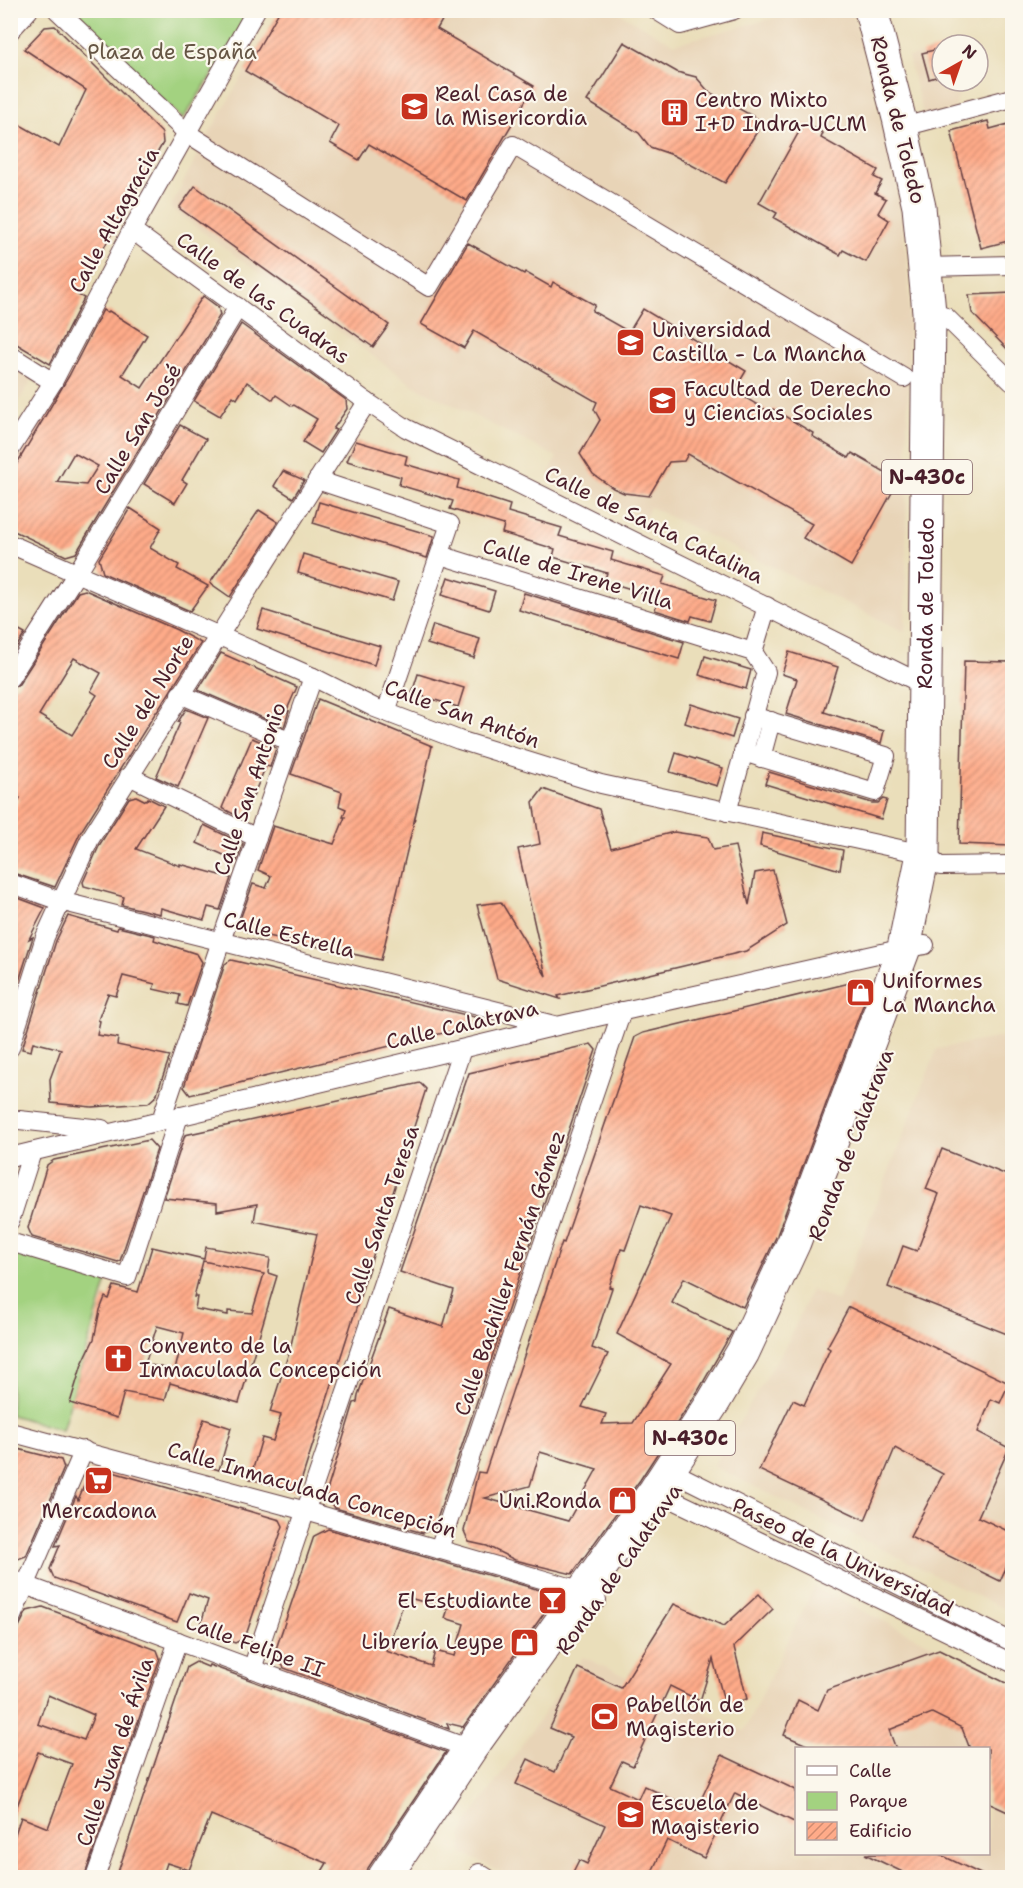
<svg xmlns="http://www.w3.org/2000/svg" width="1023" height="1888" viewBox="0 0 1023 1888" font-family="'Shantell Sans',sans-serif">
	<defs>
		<pattern id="building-hatch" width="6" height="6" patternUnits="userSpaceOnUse" patternTransform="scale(1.5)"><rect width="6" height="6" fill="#ffab89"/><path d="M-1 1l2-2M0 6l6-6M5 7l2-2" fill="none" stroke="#d08b70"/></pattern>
	</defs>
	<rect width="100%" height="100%" fill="#fbf7ec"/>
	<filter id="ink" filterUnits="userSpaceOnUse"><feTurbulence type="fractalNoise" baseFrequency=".0167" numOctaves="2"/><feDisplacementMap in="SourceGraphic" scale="12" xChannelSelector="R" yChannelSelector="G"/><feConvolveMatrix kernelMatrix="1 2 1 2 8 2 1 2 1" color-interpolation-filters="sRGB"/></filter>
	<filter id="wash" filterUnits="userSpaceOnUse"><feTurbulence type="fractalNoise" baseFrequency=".008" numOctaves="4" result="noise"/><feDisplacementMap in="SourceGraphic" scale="24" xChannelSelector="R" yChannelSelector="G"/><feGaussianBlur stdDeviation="1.35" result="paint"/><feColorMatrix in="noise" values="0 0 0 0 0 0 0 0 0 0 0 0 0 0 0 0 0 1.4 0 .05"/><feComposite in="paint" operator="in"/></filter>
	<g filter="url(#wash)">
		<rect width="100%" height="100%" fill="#eadeba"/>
		<g fill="#e8d4b7" fill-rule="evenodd">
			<polygon points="280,11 616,11 674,44 800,11 852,11 896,179 906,252 909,299 905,632 650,507 644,520 548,474 557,457 413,385 170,208 202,146"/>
			<polygon points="942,48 942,81 962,81 955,109 924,118 908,57"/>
			<polygon points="11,364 33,378 11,414"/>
			<polygon points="1012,1035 1012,1613 713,1466 789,1340 811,1290 838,1301 937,1049"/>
			<path d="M814 1587 1012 1684V1877L617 1878 579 1860 570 1877 514 1878 462 1853V1835L465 1826 583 1657 744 1731ZM796 1748H988V1854H796Z"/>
		</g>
		<g fill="#a3d280" stroke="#767856" stroke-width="1.5">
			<polygon points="66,11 254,11 183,119"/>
			<polygon points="10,1251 108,1277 62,1430 11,1415"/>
		</g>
		<g id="blocks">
			<g fill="url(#building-hatch)" fill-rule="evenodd">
				<polygon points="280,10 448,10 437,29 534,86 467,201 369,144 359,160 330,143 339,126 245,71"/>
				<polygon points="55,26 162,133 163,143 135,191 78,295 84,298 50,364 10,340 10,119 59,147 86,90 24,49 45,27"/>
				<polygon points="624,42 677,72 696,77 709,92 763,122 725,183 673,155 650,147 639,133 587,101"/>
				<polygon points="942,48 942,75 929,79 922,53"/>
				<polygon points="988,121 990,129 1012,123 1012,240 981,248 951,131"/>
				<polygon points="804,123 823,133 821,138 878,170 874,177 882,181 875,193 886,199 878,213 889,220 866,262 843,250 840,255 774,218 777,213 759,203"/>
				<polygon points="195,186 389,325 373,347 179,208"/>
				<polygon points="468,243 524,274 525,272 551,287 553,282 595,305 592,311 629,332 643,309 746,371 734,391 771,413 773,409 813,433 812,436 849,458 852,453 899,480 851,566 803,538 812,524 688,454 684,461 669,462 649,496 624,493 613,488 593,474 580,454 600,420 594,409 597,402 474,331 464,348 421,324"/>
				<polygon points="1012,293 1012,354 972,313 969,295"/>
				<path d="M203 296 218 307 220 315 76 553 66 556 10 529V475L69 376 103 310 107 313 109 311 147 335 122 375 142 388ZM74 453 98 466 86 485 57 482Z"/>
				<polygon points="241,324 346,400 347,409 333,429 336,430 321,453 303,442 317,419 294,405 292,406 276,395 273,400 247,382 237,399 233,396 220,416 194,401"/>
				<polygon points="180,425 206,439 182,480 187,483 175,503 144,484"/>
				<polygon points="356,441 407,456 405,464 459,480 457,488 510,505 508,512 562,528 559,536 613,552 611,560 665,576 662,584 716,600 710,621 692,616 690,621 655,610 658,597 604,581 607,573 553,557 555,549 502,533 504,525 450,509 453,501 399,485 401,477 347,461"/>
				<polygon points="283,471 304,480 293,498 274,486"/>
				<polygon points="319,502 434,536 427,558 313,523"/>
				<polygon points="130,508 161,528 150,548 179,565 177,569 208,586 190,611 103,573 99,559"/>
				<polygon points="259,510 278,522 230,597 210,583"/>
				<polygon points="303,554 398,582 392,601 298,573"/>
				<polygon points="448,577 495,591 489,610 442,595"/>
				<path d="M85 590 177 630 201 643 157 712H156L80 833 55 887 10 872V814L20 798 11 797 10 689 19 684 78 592ZM74 658 101 673 91 691 97 695 72 735 39 715Z"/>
				<polygon points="524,593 684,642 679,659 519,610"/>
				<polygon points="263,610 380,646 374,665 257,629"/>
				<polygon points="433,625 480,639 474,658 427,644"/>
				<polygon points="10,626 25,634 10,656"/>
				<polygon points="789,652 838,667 824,712 884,731 881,743 786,714 797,679 782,674"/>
				<polygon points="221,653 297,687 286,712 289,711 284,727 198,690"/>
				<polygon points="705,656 751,670 746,689 699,675"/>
				<polygon points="964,661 1012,662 1012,846 959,844"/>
				<polygon points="418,674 464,688 458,707 412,693"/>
				<polygon points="318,699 432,746 381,960 245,931 239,922 253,884 266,888 271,876 258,870 273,826 334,844 345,817 343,817 346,809 339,806 342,792 291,774"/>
				<polygon points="691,704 738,719 732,738 685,723"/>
				<polygon points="186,709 208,718 178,787 156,777 180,723 178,722"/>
				<polygon points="252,738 276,748 270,767 266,766 243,819 222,808"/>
				<polygon points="676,753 723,768 717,786 670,772"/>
				<polygon points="769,772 872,803 878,803 883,799 887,800 881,819 765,784"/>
				<polygon points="543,789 599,809 611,848 674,832 708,837 713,850 735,846 749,905 755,873 773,870 787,925 746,951 558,996 560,999 497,979 477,905 501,902 546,976 518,849 540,844 533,802"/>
				<polygon points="136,796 146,801 148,798 164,806 136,849 180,866 180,864 231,878 220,910 208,907 204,920 161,908 160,914 122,905 124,897 84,886 83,882 100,844 129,798"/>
				<polygon points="204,825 243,844 237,861 197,843"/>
				<polygon points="762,833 843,850 840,870 760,846"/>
				<polygon points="10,895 45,908 29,939 33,937 10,1009"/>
				<polygon points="68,916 117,930 118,927 155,936 154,940 197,954 202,962 187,1006 178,1004 180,995 153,989 155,984 123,976 116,996 108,994 98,1020 100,1021 97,1035 118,1038 117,1045 170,1056 156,1096 148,1103 92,1107 51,1103 50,1079 61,1049 33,1042 31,1051 22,1049 56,941"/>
				<polygon points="231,960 475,1017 476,1025 190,1095 184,1087 225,964"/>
				<path d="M862 980 869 989 777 1235 743 1307 684 1278 672 1303 732 1332 698 1391 640 1480 572 1574 515 1560 487 1546 469 1542 464 1531 478 1472 485 1473 562 1242 564 1243 635 1037 643 1033ZM641 1205 671 1216 617 1334 671 1364 633 1423 602 1424 606 1414 582 1407 608 1354 592 1348 612 1288 609 1287 621 1249 625 1250ZM540 1452 597 1469 568 1521 485 1498 530 1486Z"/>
				<polygon points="591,1044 596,1050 434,1528 423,1533 335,1508 326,1494 354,1403 357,1402 358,1395 389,1309 443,1327 454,1290 400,1272 469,1073"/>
				<polygon points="420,1083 426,1089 298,1491 250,1479 262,1438 273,1441 281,1415 270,1412 290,1349 317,1234 254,1221 257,1204 217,1211 217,1203 164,1198 185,1135"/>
				<polygon points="149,1140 157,1149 120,1261 118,1262 32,1237 28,1228 47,1165 54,1160"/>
				<polygon points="942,1149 1012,1177 1012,1336 888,1287 903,1246 917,1251 939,1194 926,1189"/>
				<path d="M152 1247 204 1259 206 1247 270 1258 268 1273 277 1276 239 1403 170 1383 165 1400 124 1392 117 1418 70 1403 82 1364 94 1339 100 1310 105 1297 109 1299 114 1286 138 1292ZM203 1261 264 1274 252 1313 228 1311V1315L195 1309 197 1297H194ZM157 1326 184 1333 175 1370 145 1364Z"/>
				<polygon points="849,1307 1009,1383 1000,1403 991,1399 978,1432 1009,1448 978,1517 1012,1533 1012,1554 1000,1581 910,1537 943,1474 895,1448 865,1520 759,1470 793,1400 804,1405 830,1349 827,1347"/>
				<polygon points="204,1419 231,1428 219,1470 190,1461"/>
				<polygon points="10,1447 61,1460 64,1468 26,1556 18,1559 10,1554"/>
				<polygon points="99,1468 280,1520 283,1526 245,1638 235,1643 199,1630 208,1600 189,1593 177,1622 54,1578 50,1569 60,1545 55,1546 76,1496 78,1500 90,1472"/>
				<path d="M328 1529 557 1595 463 1727 447 1723 449 1729 284 1668 275 1652 314 1536ZM406 1597 448 1609 445 1618 464 1624 454 1656 435 1651 431 1666 386 1651Z"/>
				<polygon points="759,1594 773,1609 734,1647 747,1699 725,1705 713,1659 700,1701 670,1686 633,1766 622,1761 610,1786 638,1799 644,1786 696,1810 722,1755 796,1790 796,1823 735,1793 704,1858 667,1840 649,1878 570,1878 579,1860 587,1864 605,1825 516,1784 528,1759 555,1772 571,1737 550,1728 578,1668 621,1688 674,1604 724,1626"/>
				<path d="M43 1607 157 1650 160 1658 84 1878H10V1835L14 1837 21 1817 48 1828 72 1764 38 1752 10 1824V1645L27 1611ZM48 1695 94 1715 84 1740 38 1724Z"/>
				<polygon points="939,1650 1012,1686 1012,1814 988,1803 988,1749 970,1749 962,1728 932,1713 889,1730 896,1749 816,1749 784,1735 798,1700 818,1710 827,1690"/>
				<polygon points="196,1662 208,1667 209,1665 446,1752 368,1868 365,1878 318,1878 327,1863 211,1815 189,1870 167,1863 162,1878 116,1878 187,1667"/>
				<polygon points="865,1854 939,1854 989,1878 915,1878"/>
			</g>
		</g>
	</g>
	<g filter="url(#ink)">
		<use href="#blocks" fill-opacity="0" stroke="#623c40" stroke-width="1.5"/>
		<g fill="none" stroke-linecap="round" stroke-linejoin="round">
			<defs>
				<g id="street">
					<polyline points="57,10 187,133 429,287 513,145 904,378"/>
					<polyline points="656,10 680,25 734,10"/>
					<polyline points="10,31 29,10"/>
					<polyline points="918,123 1012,98"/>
					<polyline points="132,230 367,402 406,428 924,685"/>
					<polyline points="925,267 1012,265"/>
					<polyline points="929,312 946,317 1012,382"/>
					<polyline points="10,355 53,382"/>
					<polyline points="10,450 53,382 132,230 256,10"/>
					<polyline points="317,480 450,524 386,712"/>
					<polyline points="10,544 313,677 375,708 459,740 601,784 923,854 940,866 1012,865"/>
					<polyline points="440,555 753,652"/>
					<polyline points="10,678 77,573 238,307"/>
					<polyline points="180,694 291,742"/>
					<polyline points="743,752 875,792 886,756 753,716"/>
					<polyline points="761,758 771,721"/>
					<polyline points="129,776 257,838"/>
					<polyline points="727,812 766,672 753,652 767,606"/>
					<polyline points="10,883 60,901 554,1025"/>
					<polyline points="10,1048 45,937 90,839 367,402"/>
					<polyline points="10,1119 102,1129"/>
					<polyline points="161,1120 221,941 313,677"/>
					<polyline points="10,1157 557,1026 904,948 925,945"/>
					<polyline points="10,1221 32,1152"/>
					<polyline points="10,1242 127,1277 179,1116"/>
					<polyline points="10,1432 306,1511 583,1591 597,1600"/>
					<polyline points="669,1470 1012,1642"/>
					<polyline points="655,1491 1012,1663"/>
					<polyline points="439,1549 622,1011"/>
					<polyline points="10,1578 25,1585 470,1749"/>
					<polyline points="10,1621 84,1450"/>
					<polyline points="252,1669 462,1049"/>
					<polyline points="479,1873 487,1878"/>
					<polyline points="95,1878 178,1641"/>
				</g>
				<g id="highway">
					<path id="s1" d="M384 1878 470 1749 655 1491 714 1401 743 1352 794 1242 904 948 923 854 929 312 919 207 899 118 871 10"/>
				</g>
			</defs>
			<use href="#street" stroke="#623c40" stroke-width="20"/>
			<use href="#highway" stroke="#623c40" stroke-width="35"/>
			<use href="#street" stroke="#fff" stroke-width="18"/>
			<use href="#highway" stroke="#fff" stroke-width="33"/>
		</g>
	</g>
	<defs>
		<symbol id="university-square" viewBox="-11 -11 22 22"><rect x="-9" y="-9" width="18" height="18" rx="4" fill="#c8321e" stroke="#fbf7ec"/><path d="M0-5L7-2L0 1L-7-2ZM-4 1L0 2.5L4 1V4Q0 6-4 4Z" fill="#fff"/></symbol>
		<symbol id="building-square" viewBox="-11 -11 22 22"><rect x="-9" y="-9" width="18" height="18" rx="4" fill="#c8321e" stroke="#fbf7ec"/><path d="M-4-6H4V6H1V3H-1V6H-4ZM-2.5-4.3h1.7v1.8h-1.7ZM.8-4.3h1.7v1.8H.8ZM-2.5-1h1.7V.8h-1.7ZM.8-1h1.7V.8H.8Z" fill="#fff"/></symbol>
		<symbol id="shop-square" viewBox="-11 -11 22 22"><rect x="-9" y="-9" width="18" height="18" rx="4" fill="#c8321e" stroke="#fbf7ec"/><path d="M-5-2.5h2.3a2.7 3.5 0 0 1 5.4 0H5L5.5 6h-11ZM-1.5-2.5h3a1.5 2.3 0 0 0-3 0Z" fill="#fff"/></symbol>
		<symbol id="church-square" viewBox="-11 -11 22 22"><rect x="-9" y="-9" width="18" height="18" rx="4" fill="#c8321e" stroke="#fbf7ec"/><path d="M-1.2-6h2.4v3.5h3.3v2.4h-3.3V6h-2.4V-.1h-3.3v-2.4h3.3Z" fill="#fff"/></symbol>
		<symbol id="supermarket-square" viewBox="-11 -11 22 22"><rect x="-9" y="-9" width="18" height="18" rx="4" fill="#c8321e" stroke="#fbf7ec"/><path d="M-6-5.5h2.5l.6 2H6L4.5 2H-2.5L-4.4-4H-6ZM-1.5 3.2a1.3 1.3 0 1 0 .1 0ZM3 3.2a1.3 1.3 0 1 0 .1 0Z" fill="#fff"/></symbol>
		<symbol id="bar-square" viewBox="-11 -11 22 22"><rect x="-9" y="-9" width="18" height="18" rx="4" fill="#c8321e" stroke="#fbf7ec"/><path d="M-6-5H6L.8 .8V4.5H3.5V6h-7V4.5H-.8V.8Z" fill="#fff"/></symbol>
		<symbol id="stadium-square" viewBox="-11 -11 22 22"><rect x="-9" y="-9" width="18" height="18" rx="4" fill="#c8321e" stroke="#fbf7ec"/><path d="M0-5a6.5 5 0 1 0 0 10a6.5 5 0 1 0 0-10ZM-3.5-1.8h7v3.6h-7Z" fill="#fff"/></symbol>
	</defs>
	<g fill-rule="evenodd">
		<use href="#university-square" x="398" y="90" width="33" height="33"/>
		<use href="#building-square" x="658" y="96" width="33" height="33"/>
		<use href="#university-square" x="614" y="326" width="33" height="33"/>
		<use href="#university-square" x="646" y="384" width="33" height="33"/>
		<use href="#shop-square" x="844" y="976" width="33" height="33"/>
		<use href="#church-square" x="102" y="1342" width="33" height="33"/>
		<use href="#supermarket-square" x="82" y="1464" width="33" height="33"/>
		<use href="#shop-square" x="606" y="1484" width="33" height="33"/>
		<use href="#bar-square" x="536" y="1584" width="33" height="33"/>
		<use href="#shop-square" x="508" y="1626" width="33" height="33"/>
		<use href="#stadium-square" x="588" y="1700" width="33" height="33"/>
		<use href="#university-square" x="614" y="1798" width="33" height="33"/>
	</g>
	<g text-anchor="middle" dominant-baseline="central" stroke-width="4.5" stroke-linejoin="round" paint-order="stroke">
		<g fill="#fbf7ec" stroke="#7f6065" stroke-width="1.5">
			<rect x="882" y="460" width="90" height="34" rx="4.5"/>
			<rect x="645" y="1421" width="90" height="34" rx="4.5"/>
		</g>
		<g font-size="20" font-weight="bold" fill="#4a1f2b">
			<text x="927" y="477">N-430c</text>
			<text x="690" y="1438">N-430c</text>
		</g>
		<g font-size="21" fill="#655544" stroke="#fbf7ec">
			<text x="172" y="52">Plaza de España</text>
		</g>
		<g font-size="21" fill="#4a1f2b" stroke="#fbf7ec" text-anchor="start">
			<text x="435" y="94">Real Casa de<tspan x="435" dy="24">la Misericordia</tspan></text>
			<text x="695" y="100">Centro Mixto<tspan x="695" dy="24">I+D Indra-UCLM</tspan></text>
			<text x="652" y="330">Universidad<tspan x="652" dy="24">Castilla - La Mancha</tspan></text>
			<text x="684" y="389">Facultad de Derecho<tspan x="684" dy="24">y Ciencias Sociales</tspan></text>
			<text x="882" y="981">Uniformes<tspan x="882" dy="24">La Mancha</tspan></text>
			<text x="139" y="1346">Convento de la<tspan x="139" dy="24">Inmaculada Concepción</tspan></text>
			<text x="601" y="1501" text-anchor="end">Uni.Ronda</text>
			<text x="99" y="1511" text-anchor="middle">Mercadona</text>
			<text x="532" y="1601" text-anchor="end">El Estudiante</text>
			<text x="504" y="1642" text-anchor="end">Librería Leype</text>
			<text x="626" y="1705">Pabellón de<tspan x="626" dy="24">Magisterio</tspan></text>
			<text x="651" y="1803">Escuela de<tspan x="651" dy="24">Magisterio</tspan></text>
		</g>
		<g font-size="21" fill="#4a1f2b" stroke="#fbf7ec">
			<text transform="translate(898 120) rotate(76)">Ronda de Toledo</text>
			<text transform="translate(114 220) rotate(-61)">Calle Altagracia</text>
			<text transform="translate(263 298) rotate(36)">Calle de las Cuadras</text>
			<text transform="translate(138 429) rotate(-59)">Calle San José</text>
			<text transform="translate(654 525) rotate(26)">Calle de Santa Catalina</text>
			<text transform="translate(578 574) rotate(17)">Calle de Irene Villa</text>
			<text stroke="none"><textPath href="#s1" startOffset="1419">Ronda de Toledo</textPath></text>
			<text transform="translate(148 702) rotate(-58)">Calle del Norte</text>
			<text transform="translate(462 714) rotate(20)">Calle San Antón</text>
			<text transform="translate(250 789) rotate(-71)">Calle San Antonio</text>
			<text transform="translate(289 935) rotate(14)">Calle Estrella</text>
			<text transform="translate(462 1025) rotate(-13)">Calle Calatrava</text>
			<text transform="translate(851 1145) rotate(-69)">Ronda de Calatrava</text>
			<text transform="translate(382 1215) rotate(-71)">Calle Santa Teresa</text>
			<text transform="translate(510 1273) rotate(-71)">Calle Bachiller Fernán Gómez</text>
			<text transform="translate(312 1490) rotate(16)">Calle Inmaculada Concepción</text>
			<text transform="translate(843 1557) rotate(26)">Paseo de la Universidad</text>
			<text transform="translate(619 1569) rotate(-55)">Ronda de Calatrava</text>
			<text transform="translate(255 1646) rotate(20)">Calle Felipe II</text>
			<text transform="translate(115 1752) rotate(-71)">Calle Juan de Ávila</text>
		</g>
	</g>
	<rect width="1023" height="1888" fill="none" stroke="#fbf7ec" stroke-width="36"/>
	<rect x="795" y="1747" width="195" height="108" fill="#fbf7ec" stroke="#b4a19f" stroke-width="1.5"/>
	<rect x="807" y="1766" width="30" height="9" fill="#ffffff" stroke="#b4a19f" stroke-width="1.5"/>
	<text x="849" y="1777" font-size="18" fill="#4a1f2b">Calle</text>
	<rect x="807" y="1792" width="30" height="18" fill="#a3d280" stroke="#b4a19f" stroke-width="1.5"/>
	<text x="849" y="1807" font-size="18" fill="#4a1f2b">Parque</text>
	<rect x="807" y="1822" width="30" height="18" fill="url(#building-hatch)" stroke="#b4a19f" stroke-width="1.5"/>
	<text x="849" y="1837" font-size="18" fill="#4a1f2b">Edificio</text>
	<g transform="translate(960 63) rotate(40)"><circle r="28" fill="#fbf7ec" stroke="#b4a19f" stroke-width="1.5"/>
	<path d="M0-4.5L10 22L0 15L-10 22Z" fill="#c8321e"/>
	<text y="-9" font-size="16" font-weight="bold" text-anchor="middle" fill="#4a1f2b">N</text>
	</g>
</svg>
